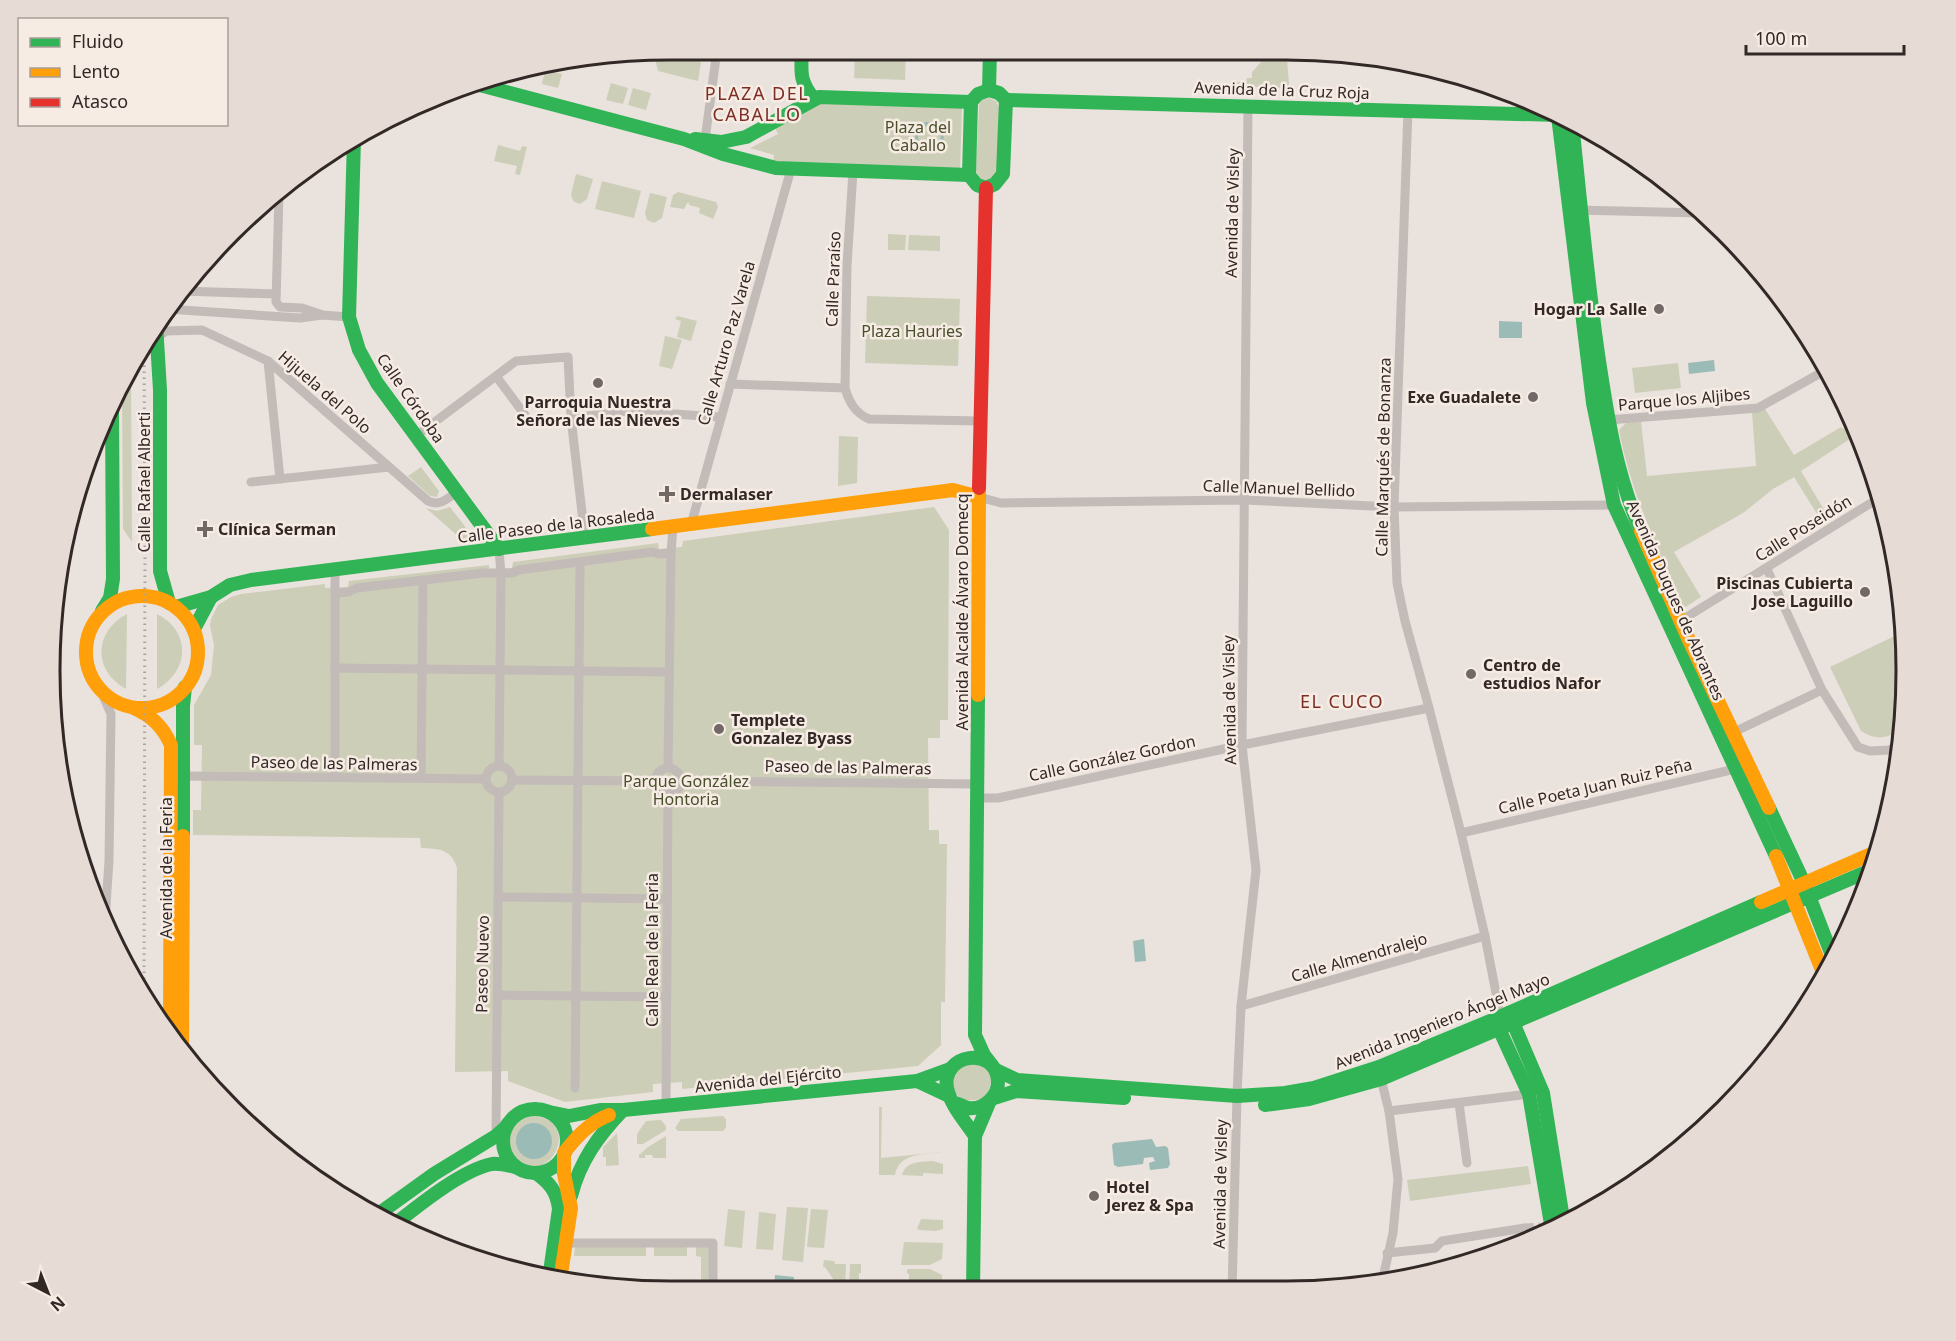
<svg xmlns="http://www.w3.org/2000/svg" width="1956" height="1341" viewBox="0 0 1956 1341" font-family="'Noto Sans',sans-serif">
	<rect width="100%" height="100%" fill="#eae2dd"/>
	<g fill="#cdceb8">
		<polygon points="855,50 906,50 905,80 854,78"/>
		<polygon points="659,51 701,62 698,81 658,71 656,63"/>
		<polygon points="1287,58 1289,84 1286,88 1232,86 1232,82 1246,82 1247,78 1252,78 1252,72 1262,61"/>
		<polygon points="545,70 562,74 558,88 542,84"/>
		<polygon points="611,83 628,88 623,104 606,100"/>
		<polygon points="633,88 651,93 646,110 628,105"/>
		<polygon points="989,98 996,101 999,107 997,172 995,176 986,181 981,179 976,171 979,105 982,100"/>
		<polygon points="824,103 960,107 962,109 960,168 958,169 773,162 774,155 750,148 778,134 775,128 813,106"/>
		<polygon points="498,145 520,151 522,146 527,147 520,175 515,174 517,166 494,161"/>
		<polygon points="576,174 593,179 587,199 580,204 573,201 571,194"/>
		<polygon points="602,181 641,191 634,218 595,209"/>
		<polygon points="678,192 716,202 718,207 713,219 699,213 700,208 689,205 689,203 687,203 684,209 670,207 673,195"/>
		<polygon points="650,193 667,197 662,218 654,223 647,220 645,213"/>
		<polygon points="888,234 906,235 905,250 888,250"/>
		<polygon points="909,235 940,236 940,251 908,250"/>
		<polygon points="867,296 960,299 958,366 865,363"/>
		<polygon points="677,316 697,321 691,341 677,337 681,321 675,319"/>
		<polygon points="665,336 682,340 672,369 659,366"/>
		<polygon points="1678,363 1681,388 1635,393 1632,368"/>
		<polygon points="131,368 132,542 123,529 122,385"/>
		<path d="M1765 409 1794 455 1841 427 1842 429 1853 422 1859 433 1801 471 1829 518 1822 522 1794 477 1773 489 1743 513 1674 552 1701 597 1684 608C1658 550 1631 493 1619 430L1626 423 1641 421 1647 476 1756 466 1752 412Z"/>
		<polygon points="839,436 858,437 857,483 838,486"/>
		<polygon points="421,467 439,491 437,497 430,496 408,476"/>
		<polygon points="450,507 473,537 472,540 459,541 459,537 426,508 437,511"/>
		<path d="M934 507 949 530 948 720H940V738H928L929 830H939V844H947L945 1002H941V1045L918 1066 682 1089V1082L653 1084V1092L565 1102 508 1081V1071L455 1072 457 868C451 848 438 849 421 848L420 838 193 835V810H201L202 745H194V705L211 675 214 645 210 626 211 619 218 605 231 597 241 594 325 584V588L348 587 349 581 489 565V569L512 568 513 562 658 543 659 549 682 547 683 541Z"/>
		<path d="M127 614 126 689C93 671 93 632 127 614Z"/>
		<path d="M157 614C191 631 190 671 157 689Z"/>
		<path d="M1903 632 1906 671 1901 731C1883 738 1878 741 1861 731L1830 667Z"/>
		<path d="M970 1062C993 1067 997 1080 983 1099L964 1101 954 1092V1073Z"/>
		<path d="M879 1107H882L881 1158 943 1152C924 1155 899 1152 895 1175H879Z"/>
		<path d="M532 1116C586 1119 547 1192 516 1158 500 1141 513 1120 532 1116Z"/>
		<polygon points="723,1116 726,1119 726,1128 723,1131 678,1131 675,1128 681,1119"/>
		<polygon points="661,1120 666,1126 666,1130 643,1144 637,1144 637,1134 646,1121"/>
		<polygon points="617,1133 619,1165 606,1166 606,1157 603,1157 603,1147"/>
		<polygon points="666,1136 666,1158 653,1158 652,1155 645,1155 645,1158 639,1158 639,1155 648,1147"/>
		<path d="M933 1161 943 1164V1174L923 1173V1176L902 1175C906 1161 920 1162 933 1161Z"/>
		<polygon points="1528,1166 1531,1184 1410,1201 1407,1180"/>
		<polygon points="787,1207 808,1208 803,1262 782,1260"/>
		<polygon points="728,1209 745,1211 742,1248 724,1246"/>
		<polygon points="811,1209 828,1210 824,1248 807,1247"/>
		<polygon points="759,1212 776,1214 773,1250 756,1249"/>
		<polygon points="921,1219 943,1220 943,1229 936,1231 920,1230 917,1229"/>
		<polygon points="904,1242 943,1243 942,1259 930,1265 901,1265"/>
		<polygon points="575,1247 646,1247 646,1256 574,1256"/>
		<rect x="654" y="1247" width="33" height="9"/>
		<polygon points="696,1247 709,1247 709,1291 701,1291 701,1257 696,1256"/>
		<polygon points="824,1260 834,1261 835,1264 846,1264 845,1287 841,1291 835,1291 835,1282 825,1267 823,1267"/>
		<polygon points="850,1264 861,1264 861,1273 859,1273 859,1288 861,1289 861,1291 853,1291 849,1287"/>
		<polygon points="907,1269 930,1269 942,1275 942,1288 934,1291 907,1291 907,1289 909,1289 909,1274 907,1273"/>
	</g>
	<g fill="#9bbbb6" fill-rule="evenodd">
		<path d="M925 122C946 120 951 145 932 152 913 152 909 130 925 122ZM928 125 935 126 941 136 938 146 930 149 922 146 918 139 919 131Z"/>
		<polygon points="1499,321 1522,322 1522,338 1499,338"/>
		<polygon points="1714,360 1715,371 1689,374 1688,363"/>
		<polygon points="1144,939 1146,961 1135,962 1133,941"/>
		<circle cx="534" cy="1141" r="18"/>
		<polygon points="1152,1139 1156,1147 1165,1146 1168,1148 1170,1164 1168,1168 1150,1170 1149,1163 1155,1161 1153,1157 1144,1158 1143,1164 1118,1167 1114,1165 1112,1145 1114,1143"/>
		<polygon points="775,1275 794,1277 793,1291 774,1291"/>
	</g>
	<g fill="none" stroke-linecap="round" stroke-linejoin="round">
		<polyline stroke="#c5bdb8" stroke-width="9" stroke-dasharray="9 4.5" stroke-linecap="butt" points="1525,1228 1540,1227"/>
		<g stroke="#c2bbb7" stroke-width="9">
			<polyline points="491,88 495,76"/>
			<polyline points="1408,110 1394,507 1397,583 1405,621 1429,708 1461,833 1485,936 1499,1009"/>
			<polyline points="705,140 717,50"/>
			<path d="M853 171 847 266 845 388C849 402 855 413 869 419L981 421"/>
			<polyline points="279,195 276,302 280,307 302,308 320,314"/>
			<polyline points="1577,210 1700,213"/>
			<polyline points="180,291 276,294"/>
			<polyline points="167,309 300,318 322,315 349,317"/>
			<path d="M157 338 166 331 202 330 268 361 428 501C440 507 448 498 458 491"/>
			<polyline points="268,361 280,479"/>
			<polyline points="496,376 525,415"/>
			<polyline points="730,384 845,388"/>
			<polyline points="571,418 628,411 720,417"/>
			<polyline points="1608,420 1758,408 1826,370"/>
			<polyline points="416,436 516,361 568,357 571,418 585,538"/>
			<polyline points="251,482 389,467"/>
			<polyline points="979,497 1001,503 1244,500 1394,507 1614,505"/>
			<polyline points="691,525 791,169"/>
			<polyline points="499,549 501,574 499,766"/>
			<polyline points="1767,569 1822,690 1858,747 1870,751 1889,750 1899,746"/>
			<polyline points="336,593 348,592 357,588 483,573 512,573 519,570 652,552 659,554 671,553"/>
			<polyline points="1677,623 1879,498"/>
			<polyline points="335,668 669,672"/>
			<polyline points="101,691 111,714 109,861 105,920"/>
			<polyline points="1730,734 1822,690"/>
			<circle cx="499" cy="779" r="13"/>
			<polyline points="668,767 671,553 673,527"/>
			<circle cx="668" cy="781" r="13"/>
			<polyline points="183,776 486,779"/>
			<polyline points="335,777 335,569"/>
			<polyline points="421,778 423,580"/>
			<polyline points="512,780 655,781"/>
			<polyline points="682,781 977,784"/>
			<polyline points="977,798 998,798 1242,745 1429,708"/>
			<polyline points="1461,833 1735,769"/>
			<polyline points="498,897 667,899"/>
			<polyline points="497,995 666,997"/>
			<polyline points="1241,1006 1485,936"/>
			<polyline points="1380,1075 1389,1111 1398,1179 1393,1233 1382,1282"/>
			<polyline points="575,1088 580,562"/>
			<polyline points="1459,1103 1467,1163"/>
			<polyline points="666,1106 668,794"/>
			<polyline points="1389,1111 1529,1094"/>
			<polyline points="496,1136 499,793"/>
			<polyline points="566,1243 713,1243 713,1292"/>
			<polyline points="1387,1253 1435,1248 1442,1241 1525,1228"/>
			<polyline points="1232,1292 1237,1096 1241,1006 1256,870 1242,745 1248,106"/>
		</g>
		<g stroke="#30b455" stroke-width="14">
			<path d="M802 50C801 72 799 81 814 99"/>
			<polyline points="472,83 684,139 723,154 776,168 969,175"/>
			<polygon points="989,90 999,93 1006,100 1003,174 995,184 986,188 977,185 969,175 971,102 978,94"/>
			<polyline points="989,90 990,50"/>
			<polyline points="1006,100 1558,115"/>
			<polyline points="1558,116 1593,403 1614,505 1776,856"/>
			<path d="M1572 122C1580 199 1587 277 1598 354 1607 415 1616 474 1641 531"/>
			<polyline points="354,139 349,317 359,350 377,383 499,549"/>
			<polyline points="695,139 721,142 746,137 819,97 971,102"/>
			<polyline points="156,324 160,390 160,571 169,603"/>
			<polyline points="176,607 211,597 230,585 251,580 652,529"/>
			<polyline points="102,611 110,598 113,579 112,403"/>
			<polyline points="194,629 211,597"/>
			<polyline points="978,695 975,1035 984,1055 991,1064"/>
			<polyline points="1769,808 1804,883 1833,958"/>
			<polyline points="183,836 183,706 185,687"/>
			<polyline points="1509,1013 1543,1093 1564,1225"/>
			<polyline points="1495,1020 1529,1094 1552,1230"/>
			<polyline points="996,1070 1017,1080 1237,1096 1285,1093 1314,1088 1379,1067 1495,1019 1761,902"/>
			<polyline points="917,1081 949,1096"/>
			<polyline points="994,1098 1016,1091 1124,1098"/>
			<path d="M955 1103C959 1104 964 1107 968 1108 984 1110 999 1096 998 1080 995 1046 941 1053 947 1088 951 1106 965 1121 975 1136"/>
			<polyline points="1265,1105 1309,1099 1381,1079 1871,870"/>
			<circle cx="535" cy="1141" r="32"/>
			<polyline points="549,1112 569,1116 600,1110 623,1110 917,1081 950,1069"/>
			<path d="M536 1173C550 1183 557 1192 559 1209L549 1279"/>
			<path d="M571 1196C580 1161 598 1136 623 1110"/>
			<polyline points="377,1215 434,1174 496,1136 506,1127"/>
			<path d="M395 1224C419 1205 462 1170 492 1164 499 1163 507 1165 515 1167"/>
			<polyline points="973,1292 975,1136 989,1103"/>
		</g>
		<g stroke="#ff9f0a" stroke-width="14">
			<polyline points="652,529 953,490 979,497"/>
			<polyline points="1641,531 1688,638 1769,808"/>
			<circle cx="142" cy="652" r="56"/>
			<polyline points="978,695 979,488"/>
			<path d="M134 708C152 716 163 727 171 745L170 1034"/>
			<polyline points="1776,856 1824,975"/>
			<polyline points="1761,902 1876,852"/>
			<polyline points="182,1050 183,836"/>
			<path d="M564 1153C577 1136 589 1123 609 1115"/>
			<polyline points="560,1281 571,1208 564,1174 564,1154"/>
		</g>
		<polyline stroke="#e5322d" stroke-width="14" points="979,488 986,188"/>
		<polyline stroke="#aaa4a1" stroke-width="3" stroke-dasharray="1.5 4.5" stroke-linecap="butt" points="144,997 145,542 144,344"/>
	</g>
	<g fill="#726966" stroke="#f7ece4" stroke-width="2">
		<circle cx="1659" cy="309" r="6"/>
		<circle cx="598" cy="383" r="6"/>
		<circle cx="1533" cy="397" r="6"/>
		<path d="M664 485h6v6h6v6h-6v6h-6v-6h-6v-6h6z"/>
		<path d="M202 520h6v6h6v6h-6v6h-6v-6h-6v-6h6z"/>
		<circle cx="1865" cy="592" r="6"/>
		<circle cx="1471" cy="674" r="6"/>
		<circle cx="719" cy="729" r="6"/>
		<circle cx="1094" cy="1196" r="6"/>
	</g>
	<g text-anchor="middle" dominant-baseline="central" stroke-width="5" stroke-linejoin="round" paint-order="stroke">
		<g font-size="16" fill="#322826" stroke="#f7ece4">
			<text transform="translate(1282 90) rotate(2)">Avenida de la Cruz Roja</text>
			<text transform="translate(1232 213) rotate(-89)">Avenida de Visley</text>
			<text transform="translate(833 279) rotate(-88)">Calle Paraíso</text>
			<text transform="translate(726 343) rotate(-74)">Calle Arturo Paz Varela</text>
			<text transform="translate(325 392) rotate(41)">Hijuela del Polo</text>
			<text transform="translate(411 398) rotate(55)">Calle Córdoba</text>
			<text transform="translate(1684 399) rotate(-5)">Parque los Aljibes</text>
			<text transform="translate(1383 457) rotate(-89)">Calle Marqués de Bonanza</text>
			<text transform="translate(144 482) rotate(-90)">Calle Rafael Alberti</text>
			<text transform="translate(1279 488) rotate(2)">Calle Manuel Bellido</text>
			<text transform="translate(556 525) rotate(-7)">Calle Paseo de la Rosaleda</text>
			<text transform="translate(1803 528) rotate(-32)">Calle Poseidón</text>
			<text transform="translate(1676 600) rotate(66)">Avenida Duques de Abrantes</text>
			<text transform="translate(962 612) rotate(-90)">Avenida Alcalde Álvaro Domecq</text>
			<text transform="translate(1229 700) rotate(-91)">Avenida de Visley</text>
			<text transform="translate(1112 758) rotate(-12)">Calle González Gordon</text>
			<text transform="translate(334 763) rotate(1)">Paseo de las Palmeras</text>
			<text transform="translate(848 767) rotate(1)">Paseo de las Palmeras</text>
			<text transform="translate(1595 786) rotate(-13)">Calle Poeta Juan Ruiz Peña</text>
			<text transform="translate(166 868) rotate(-90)">Avenida de la Feria</text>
			<text transform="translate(652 950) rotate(-90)">Calle Real de la Feria</text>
			<text transform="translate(1359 957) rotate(-16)">Calle Almendralejo</text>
			<text transform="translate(482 964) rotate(-89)">Paseo Nuevo</text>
			<text transform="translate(1442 1021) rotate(-22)">Avenida Ingeniero Ángel Mayo</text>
			<text transform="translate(768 1079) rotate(-6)">Avenida del Ejército</text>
			<text transform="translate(1220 1184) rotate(-89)">Avenida de Visley</text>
		</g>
		<g font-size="16" fill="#474f2b" stroke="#f7ece4">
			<text x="918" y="127">Plaza del<tspan x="918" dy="18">Caballo</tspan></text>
			<text x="912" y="331">Plaza Hauries</text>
			<text x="686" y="781">Parque González<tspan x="686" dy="18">Hontoria</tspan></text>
		</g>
		<g font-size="16" font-weight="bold" fill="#322826" stroke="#f7ece4" text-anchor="start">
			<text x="1647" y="309" text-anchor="end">Hogar La Salle</text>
			<text x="1521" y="397" text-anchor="end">Exe Guadalete</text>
			<text x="598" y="402" text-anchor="middle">Parroquia Nuestra<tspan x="598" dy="18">Señora de las Nieves</tspan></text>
			<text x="680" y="494">Dermalaser</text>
			<text x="218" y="529">Clínica Serman</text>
			<text x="1853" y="583" text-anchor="end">Piscinas Cubierta<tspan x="1853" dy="18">Jose Laguillo</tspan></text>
			<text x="1483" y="665">Centro de<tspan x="1483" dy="18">estudios Nafor</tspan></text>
			<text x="731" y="720">Templete<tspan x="731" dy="18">Gonzalez Byass</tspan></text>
			<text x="1106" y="1187">Hotel<tspan x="1106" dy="18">Jerez &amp; Spa</tspan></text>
		</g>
		<g font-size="18" letter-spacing="1.5" fill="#7c2d24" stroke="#f7ece4">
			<text x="757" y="93">PLAZA DEL<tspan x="757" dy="21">CABALLO</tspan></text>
			<text x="1342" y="701">EL CUCO</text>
		</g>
	</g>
	<path d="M0 0H1956V1341H0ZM670 60H1286A610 610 0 0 1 1896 670V671A610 610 0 0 1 1286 1281H670A610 610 0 0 1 60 671V670A610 610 0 0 1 670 60Z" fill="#e7dcd5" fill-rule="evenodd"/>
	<path fill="none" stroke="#322826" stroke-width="3" d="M670 60H1286A610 610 0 0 1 1896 670V671A610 610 0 0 1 1286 1281H670A610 610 0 0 1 60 671V670A610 610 0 0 1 670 60Z"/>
	<rect x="18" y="18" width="210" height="108" fill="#f7ece4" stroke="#a89e98" stroke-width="1.5"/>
	<rect x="30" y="38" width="30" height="9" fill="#30b455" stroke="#a89e98" stroke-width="1.5"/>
	<text x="72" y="48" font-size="18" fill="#322826">Fluido</text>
	<rect x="30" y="68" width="30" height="9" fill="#ff9f0a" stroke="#a89e98" stroke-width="1.5"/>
	<text x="72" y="78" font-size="18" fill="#322826">Lento</text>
	<rect x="30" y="98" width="30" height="9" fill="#e5322d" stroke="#a89e98" stroke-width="1.5"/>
	<text x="72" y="108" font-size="18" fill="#322826">Atasco</text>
	<g transform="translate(48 1293) rotate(138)" stroke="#f7ece4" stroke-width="4.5" paint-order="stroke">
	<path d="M0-4.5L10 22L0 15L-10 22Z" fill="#322826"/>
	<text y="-9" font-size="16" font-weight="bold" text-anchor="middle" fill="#322826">N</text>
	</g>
	<path d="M1746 45v9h158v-9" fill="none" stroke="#322826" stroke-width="3"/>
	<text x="1755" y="45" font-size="18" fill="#322826" stroke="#f7ece4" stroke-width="4.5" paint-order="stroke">100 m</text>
</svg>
